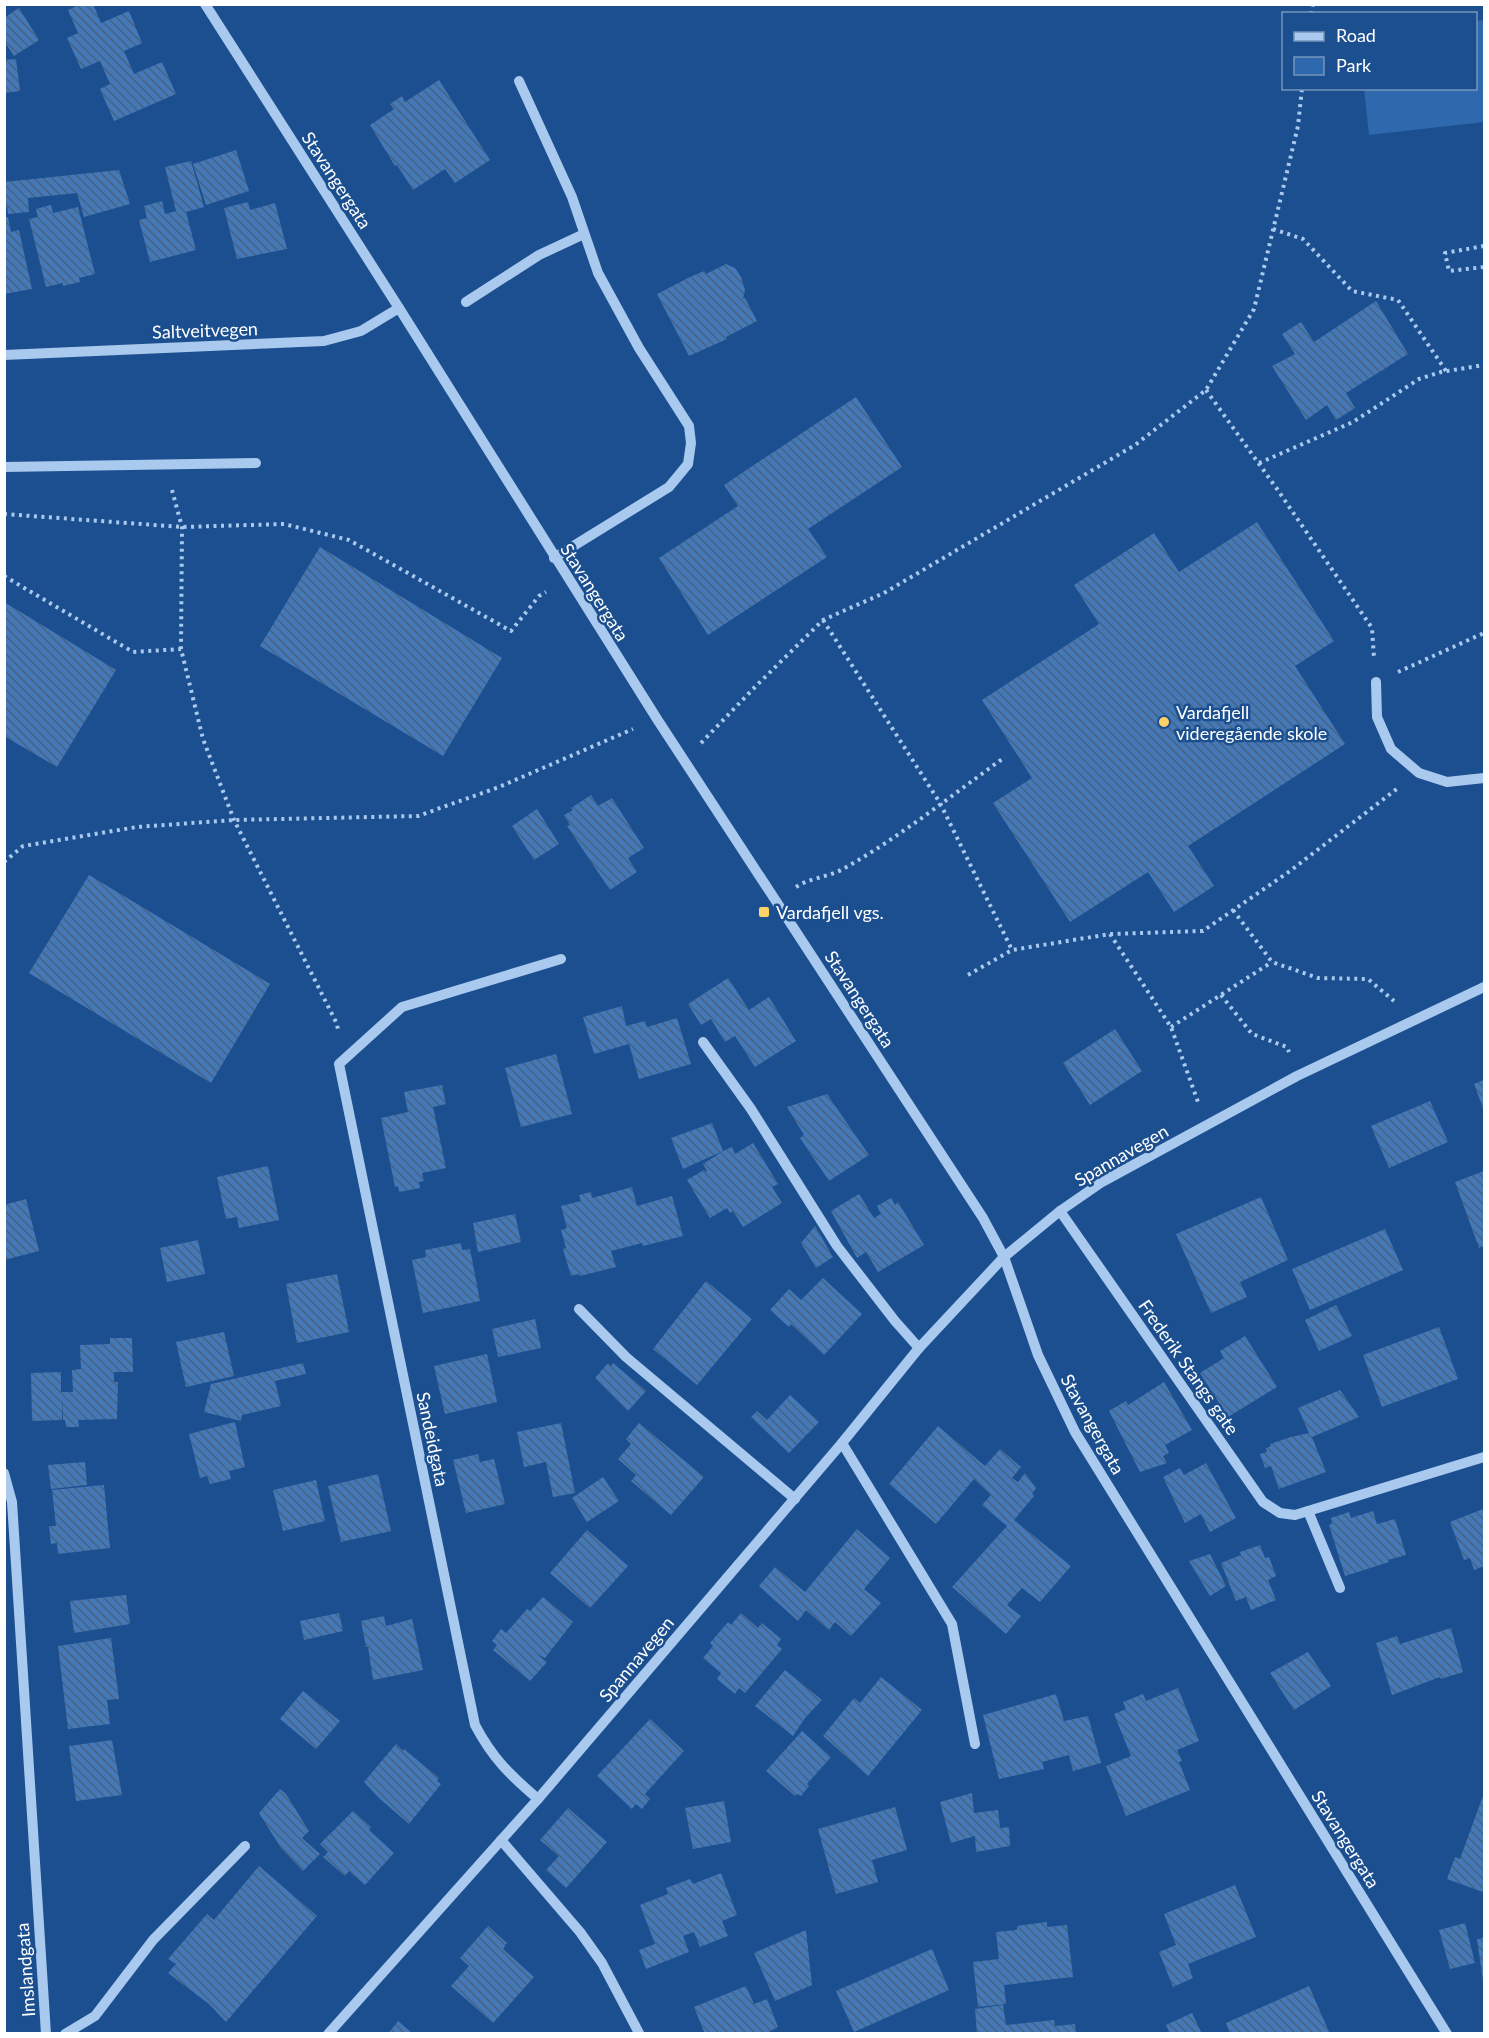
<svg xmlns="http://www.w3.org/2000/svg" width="1489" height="2038" viewBox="0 0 1489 2038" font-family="Lato,sans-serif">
	<defs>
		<pattern id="building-back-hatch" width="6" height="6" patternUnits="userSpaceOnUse" patternTransform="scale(1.5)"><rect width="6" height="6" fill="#4478b7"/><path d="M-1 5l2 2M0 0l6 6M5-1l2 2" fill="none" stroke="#486282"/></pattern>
	</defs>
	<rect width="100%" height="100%" fill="#1b4f8f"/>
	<polygon fill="#2e69ad" points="1484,20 1484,122 1369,135 1364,89 1476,88 1476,21"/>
	<g fill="url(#building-back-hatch)">
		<polygon points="81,4 93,4 101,23 129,11 142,43 124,51 134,74 162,62 176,94 114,121 100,89 110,84 100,61 81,69 67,38 78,33 68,10"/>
		<polygon points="19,8 39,40 14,56 4,41 4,18"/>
		<polygon points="16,59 20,91 4,93 4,60"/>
		<polygon points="439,80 490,160 455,183 445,169 413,190 397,165 395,166 370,125 394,109 390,104 402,96 405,102"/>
		<polygon points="236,150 249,191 206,205 193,164"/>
		<polygon points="191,161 204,207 186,212 196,250 150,262 139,220 147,218 144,206 162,201 165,214 176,211 165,167"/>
		<polygon points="119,170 130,204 84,217 77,193 28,198 29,212 8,214 7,206 4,207 4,182"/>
		<polygon points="248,202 250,210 275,203 287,249 237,259 224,208"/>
		<polygon points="51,205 53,213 78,207 95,274 79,278 80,282 63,286 63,283 46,287 29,219 38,217 36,209"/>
		<polygon points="8,217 11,232 19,230 32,289 4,294 4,218"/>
		<polygon points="726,264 735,268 741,277 745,290 743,299 745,298 757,321 726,337 727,339 689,356 657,294 690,277 704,271 706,274"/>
		<polygon points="1376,301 1408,354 1346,393 1355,408 1336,420 1327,405 1306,420 1272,366 1295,354 1282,334 1301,322 1314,342"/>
		<polygon points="856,397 902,467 808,529 827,557 708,635 659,558 738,506 724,485"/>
		<polygon points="1257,522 1334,641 1295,666 1345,744 1188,846 1214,886 1174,912 1148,872 1070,922 993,803 1032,778 982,700 1099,624 1074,585 1154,533 1179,572"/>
		<polygon points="320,547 502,658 443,756 260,646"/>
		<polygon points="4,602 116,670 57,767 4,736"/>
		<polygon points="591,795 598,806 612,798 644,848 628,858 637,872 610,890 567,826 570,825 564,815 573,810 571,808"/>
		<polygon points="537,809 559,844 534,860 512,826"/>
		<polygon points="89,875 270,984 211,1083 29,973"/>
		<polygon points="728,978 749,1010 769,997 796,1041 755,1067 735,1036 725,1042 711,1019 701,1025 688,1004"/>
		<polygon points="622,1006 626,1026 645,1021 647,1027 677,1018 691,1064 639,1079 629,1044 594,1054 583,1017"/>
		<polygon points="1115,1029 1142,1071 1090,1105 1063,1063"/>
		<polygon points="556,1054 572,1114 521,1127 505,1068"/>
		<polygon points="1484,1080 1484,1111 1474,1084"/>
		<polygon points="442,1085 446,1104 433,1107 446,1168 422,1173 424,1181 419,1182 420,1188 399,1192 398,1186 395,1187 381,1118 408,1112 404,1092"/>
		<polygon points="827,1094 869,1155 829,1181 800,1138 804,1135 787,1107"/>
		<polygon points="1430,1101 1448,1142 1389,1168 1371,1126"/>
		<polygon points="712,1123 723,1151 683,1169 671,1138"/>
		<polygon points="753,1143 778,1184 772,1187 782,1203 743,1227 733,1211 730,1213 727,1208 710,1218 687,1180 704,1170 705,1172 707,1171 703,1164 723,1151 732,1147 735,1154"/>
		<polygon points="268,1166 279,1220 239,1228 237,1217 226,1219 217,1177"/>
		<polygon points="1484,1171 1484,1246 1479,1248 1455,1182"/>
		<polygon points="632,1187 637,1206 672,1196 683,1236 643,1246 642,1243 611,1251 616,1267 580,1276 579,1274 571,1276 563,1249 566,1248 561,1230 567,1228 561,1206 581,1201 579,1195 591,1192 592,1198"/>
		<polygon points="859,1194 874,1218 881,1214 877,1206 891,1198 895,1205 898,1202 924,1245 878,1272 866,1252 857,1258 831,1211"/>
		<polygon points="1261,1197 1288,1260 1240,1282 1247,1297 1211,1313 1176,1234"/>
		<polygon points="26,1199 39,1251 4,1260 4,1205"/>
		<polygon points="515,1214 521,1242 478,1252 473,1223"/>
		<polygon points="815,1226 833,1257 816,1268 801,1243"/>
		<polygon points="1385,1229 1403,1270 1310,1310 1292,1269"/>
		<polygon points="198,1240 205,1274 167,1282 160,1248"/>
		<polygon points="461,1243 462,1250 470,1249 480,1301 423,1313 412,1260 426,1257 425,1250"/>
		<polygon points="337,1274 349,1332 297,1343 286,1284"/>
		<polygon points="823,1278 862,1314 824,1355 791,1324 789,1327 770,1310 789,1289 801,1300"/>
		<polygon points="706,1281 752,1319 697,1385 653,1349"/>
		<polygon points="1336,1305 1352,1336 1319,1351 1305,1320"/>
		<polygon points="535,1319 541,1348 498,1357 492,1329"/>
		<polygon points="1439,1327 1458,1379 1382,1407 1363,1355"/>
		<polygon points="224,1332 234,1376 186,1387 176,1342"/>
		<polygon points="1245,1336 1277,1387 1228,1417 1200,1373 1224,1358 1220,1351"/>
		<polygon points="110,1338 132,1338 133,1372 114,1372 114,1382 118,1382 117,1419 78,1420 79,1427 66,1427 65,1420 63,1420 62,1395 62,1420 32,1421 31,1373 61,1372 61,1392 73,1392 72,1370 81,1369 80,1345 110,1344"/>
		<polygon points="487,1354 497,1402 445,1414 434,1366"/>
		<polygon points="303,1363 306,1374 275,1381 281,1406 242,1415 241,1421 204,1412 211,1384"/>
		<polygon points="608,1363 611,1366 613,1363 646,1391 628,1411 595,1378"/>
		<polygon points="1164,1382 1192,1430 1165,1445 1169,1453 1163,1456 1167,1463 1140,1472 1109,1411 1126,1401 1128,1405"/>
		<polygon points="1340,1390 1359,1417 1312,1437 1326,1472 1279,1489 1271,1466 1265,1468 1260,1454 1267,1452 1266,1448 1271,1446 1270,1444 1291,1437 1309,1433 1298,1408"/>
		<polygon points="790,1395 819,1422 789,1453 751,1417 757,1411 767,1420"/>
		<polygon points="235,1422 245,1467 229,1471 231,1479 210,1484 207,1476 200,1478 189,1434"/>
		<polygon points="561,1423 575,1493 553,1497 546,1462 524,1467 517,1432"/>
		<polygon points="639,1423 704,1477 671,1515 631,1481 636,1475 618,1459 631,1444 626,1439"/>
		<polygon points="938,1426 985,1466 1000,1449 1021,1467 1012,1478 1018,1482 1025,1473 1036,1488 1032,1494 1034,1496 1014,1520 1071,1566 1040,1602 1022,1588 1007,1605 1021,1616 1006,1634 952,1587 1007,1526 982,1505 991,1495 974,1479 936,1524 889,1484"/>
		<polygon points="478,1454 480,1462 494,1459 505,1504 466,1513 453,1460"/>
		<polygon points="85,1462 87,1485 51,1489 48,1465"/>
		<polygon points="1206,1463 1236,1518 1210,1532 1201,1514 1185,1523 1163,1477 1180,1468 1184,1475"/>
		<polygon points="378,1474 391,1531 341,1542 328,1486"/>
		<polygon points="603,1477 619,1501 587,1522 572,1498"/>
		<polygon points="316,1480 325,1521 283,1531 273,1490"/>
		<polygon points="104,1485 110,1548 58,1554 57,1543 51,1544 49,1526 56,1526 52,1490"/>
		<polygon points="1483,1509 1484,1566 1474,1570 1470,1558 1464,1560 1450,1522"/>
		<polygon points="1373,1511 1377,1524 1395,1519 1406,1555 1388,1560 1389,1562 1345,1576 1329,1525 1332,1524 1331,1518 1349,1512 1351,1518"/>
		<polygon points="857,1529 890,1558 864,1589 881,1603 851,1636 835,1622 829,1630 806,1610 798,1621 759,1586 775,1567 805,1592"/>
		<polygon points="587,1530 628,1566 590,1608 550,1573"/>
		<polygon points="1260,1545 1265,1558 1269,1557 1276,1576 1268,1580 1276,1600 1251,1610 1246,1597 1236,1601 1221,1563 1241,1555 1240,1552"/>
		<polygon points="1210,1554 1226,1586 1210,1596 1189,1561"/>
		<polygon points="126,1595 130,1624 74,1633 70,1601"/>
		<polygon points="543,1597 573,1622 545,1658 537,1654 547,1662 530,1681 493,1650 497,1645 492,1641 501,1629 506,1633 527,1609 530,1611"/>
		<polygon points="339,1613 343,1631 304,1640 300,1621"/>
		<polygon points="741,1613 758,1628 762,1623 781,1639 777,1645 782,1649 745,1693 739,1688 735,1694 717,1679 721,1673 703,1658 713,1646 710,1643 728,1622 731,1625"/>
		<polygon points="384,1616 386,1626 412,1619 423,1670 373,1680 368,1647 366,1647 361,1621"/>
		<polygon points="1451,1628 1463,1672 1441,1679 1440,1677 1392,1695 1376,1643 1397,1636 1400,1644"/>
		<polygon points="111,1638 119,1699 107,1700 110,1724 68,1729 58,1646"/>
		<polygon points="1308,1652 1331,1686 1294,1710 1270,1673"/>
		<polygon points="785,1670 822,1700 805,1718 793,1736 755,1706"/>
		<polygon points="881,1677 922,1710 868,1776 823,1736 854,1698 860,1703"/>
		<polygon points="1178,1688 1199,1741 1177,1750 1182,1761 1179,1762 1190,1790 1126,1816 1106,1766 1131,1756 1114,1714 1126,1709 1123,1702 1143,1694 1146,1701"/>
		<polygon points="303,1691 340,1721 316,1749 280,1719"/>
		<polygon points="1056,1694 1064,1721 1088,1716 1101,1763 1073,1771 1069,1755 1042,1762 1044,1769 999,1779 983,1715"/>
		<polygon points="650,1719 684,1751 645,1794 650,1799 642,1809 636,1804 632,1809 597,1776"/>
		<polygon points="802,1731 831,1757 807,1784 809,1786 801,1796 798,1794 795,1796 766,1771"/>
		<polygon points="112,1740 122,1795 76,1801 69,1746"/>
		<polygon points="396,1744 403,1751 404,1749 439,1778 437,1781 441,1784 409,1824 379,1798 364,1782"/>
		<polygon points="280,1789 286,1794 309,1831 302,1838 320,1854 303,1871 281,1848 259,1813"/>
		<polygon points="972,1793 974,1813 998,1810 1000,1828 1009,1827 1010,1846 976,1852 975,1836 951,1843 940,1802"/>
		<polygon points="1484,1793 1484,1888 1483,1892 1447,1879 1455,1857 1460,1859"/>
		<polygon points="724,1801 731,1842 693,1849 685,1808"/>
		<polygon points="895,1807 907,1850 872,1860 878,1882 836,1894 818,1829"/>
		<polygon points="568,1808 607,1842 566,1888 546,1870 559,1856 540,1840"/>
		<polygon points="353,1811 371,1827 369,1830 394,1853 365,1885 349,1871 345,1876 323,1857 328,1852 320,1844"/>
		<polygon points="259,1866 317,1916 226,2022 209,2004 168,1973 176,1964 168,1959 207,1914 214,1920"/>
		<polygon points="721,1873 737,1915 722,1921 728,1936 700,1947 694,1932 683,1936 689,1952 646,1969 639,1950 655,1944 640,1905 668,1894 666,1888 690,1879 693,1884"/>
		<polygon points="1235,1885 1256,1937 1188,1964 1193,1978 1173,1987 1159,1952 1176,1945 1164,1914"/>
		<polygon points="1047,1922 1047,1927 1067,1925 1073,1977 1004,1985 1006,2004 978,2007 973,1962 999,1959 996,1932 1017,1930 1017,1926"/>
		<polygon points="1465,1923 1475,1963 1450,1969 1439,1930"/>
		<polygon points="488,1926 507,1943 503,1949 534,1977 493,2023 451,1986 469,1966 460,1958"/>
		<polygon points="806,1930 812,1985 775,2001 754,1953"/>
		<polygon points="1484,1938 1484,1981 1483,1981 1477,1939"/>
		<polygon points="932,1949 949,1990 854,2032 836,1991"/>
		<polygon points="746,1986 754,2004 767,1999 778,2027 765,2034 705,2034 694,2007"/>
		<polygon points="1309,1986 1330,2034 1230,2034 1226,2023"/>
		<polygon points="1003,2005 1006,2025 1054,2020 1055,2026 1075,2024 1076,2034 977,2034 975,2009"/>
		<polygon points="1192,2013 1202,2034 1170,2034 1166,2025"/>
		<polygon points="398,2021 413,2034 388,2034"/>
	</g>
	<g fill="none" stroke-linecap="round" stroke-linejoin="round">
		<g stroke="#a9c9ee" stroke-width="4" stroke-dasharray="3 4.5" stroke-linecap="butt">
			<polyline points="1311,14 1313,4"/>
			<polyline points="1273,229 1303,239 1352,291 1398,300 1446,371"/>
			<polyline points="1484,246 1445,253 1449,271 1484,267"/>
			<polyline points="1206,390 1277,489 1372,628 1374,658"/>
			<polyline points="1259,463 1353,422 1419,379 1441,372 1484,365"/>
			<polyline points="172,490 182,527 181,649 203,739 234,820 337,1024 338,1030"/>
			<polyline points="4,514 182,527 284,524 349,540 511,631 539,596 546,592"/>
			<polyline points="4,576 133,652 181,649"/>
			<polyline points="823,620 940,803 1012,950"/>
			<polyline points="1398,672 1484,633"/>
			<polyline points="701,743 755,687 823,620 884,593 1135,445 1206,390 1254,309 1298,126 1302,88"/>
			<polyline points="4,862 23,846 137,827 234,820 418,816 499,787 633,729"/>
			<path d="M796 887C810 878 828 877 843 869 900 837 952 795 1005 757"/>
			<polyline points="1233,910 1272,962 1318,978 1368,979 1394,1001"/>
			<polyline points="1110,934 1171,1027 1198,1102"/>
			<polyline points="968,975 1012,950 1110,934 1203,931 1290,871 1398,788"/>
			<polyline points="1221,995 1252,1034 1287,1047 1289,1052"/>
			<polyline points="1171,1027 1272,962"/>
		</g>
		<g stroke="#a9c9ee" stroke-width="10">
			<polyline points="205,4 399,308 657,719 983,1218 1004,1257 1038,1355 1075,1432 1447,2034"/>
			<polyline points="519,81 572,197 598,273 639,348 689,426 691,443 688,464 669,487 554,558"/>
			<polyline points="466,302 539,255 584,234"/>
			<polyline points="4,355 324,341 361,331 399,308"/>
			<polyline points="4,467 256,463"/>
			<polyline points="1376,682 1377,717 1391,749 1419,773 1447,782 1484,778"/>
			<polyline points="703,1042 751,1109 837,1246 895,1321 919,1348"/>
			<polyline points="1060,1211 1263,1502 1280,1513 1295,1515 1484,1457"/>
			<polyline points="579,1309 626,1357 795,1499"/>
			<polyline points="842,1443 952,1624 975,1744"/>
			<polyline points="4,1473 12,1502 46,2034"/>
			<polyline points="1308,1511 1340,1588"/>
			<path d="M538 1799C510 1775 493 1759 475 1725L339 1064 402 1007 561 959"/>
			<polyline points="501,1840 580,1932 602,1963 639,2033"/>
			<polyline points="65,2034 95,2016 153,1940 245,1846"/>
			<polyline points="328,2034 538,1799 842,1443 919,1348 1004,1257 1060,1211 1102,1182 1297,1076 1484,987"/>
		</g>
	</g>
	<g fill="#ffd166" stroke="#1b4f8f" stroke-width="2">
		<circle cx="1164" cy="722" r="6"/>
		<rect x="758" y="906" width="12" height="12" rx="3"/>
	</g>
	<g text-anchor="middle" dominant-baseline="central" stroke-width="5" stroke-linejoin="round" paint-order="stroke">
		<g font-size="18" fill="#fff" stroke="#1b4f8f">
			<text transform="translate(337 180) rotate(57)">Stavangergata</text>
			<text transform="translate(205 330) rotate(-2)">Saltveitvegen</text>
			<text transform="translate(595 592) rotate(58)">Stavangergata</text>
			<text transform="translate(860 999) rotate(57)">Stavangergata</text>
			<text transform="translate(1121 1155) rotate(-30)">Spannavegen</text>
			<text transform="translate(1189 1367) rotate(55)">Frederik Stangs gate</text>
			<text transform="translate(1093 1424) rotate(61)">Stavangergata</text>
			<text transform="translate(433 1439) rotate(78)">Sandeidgata</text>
			<text transform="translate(636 1659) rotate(-50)">Spannavegen</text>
			<text transform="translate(1346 1839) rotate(58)">Stavangergata</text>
			<text transform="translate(25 1970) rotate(-94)">Imslandgata</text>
		</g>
		<g font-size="18" fill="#fff" stroke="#1b4f8f" text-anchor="start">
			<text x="1176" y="712">Vardafjell<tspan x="1176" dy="21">videregående skole</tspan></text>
			<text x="776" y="912">Vardafjell vgs.</text>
		</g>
	</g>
	<rect width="1489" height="2038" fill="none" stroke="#ffffff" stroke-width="12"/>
	<rect x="1282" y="12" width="195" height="78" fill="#1b4f8f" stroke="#7695bc" stroke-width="1.5"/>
	<rect x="1294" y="32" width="30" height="9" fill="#a9c9ee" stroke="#7695bc" stroke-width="1.5"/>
	<text x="1336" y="42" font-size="18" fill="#ffffff">Road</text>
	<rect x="1294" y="57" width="30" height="18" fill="#2e69ad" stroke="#7695bc" stroke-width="1.5"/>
	<text x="1336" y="72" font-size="18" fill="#ffffff">Park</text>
</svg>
